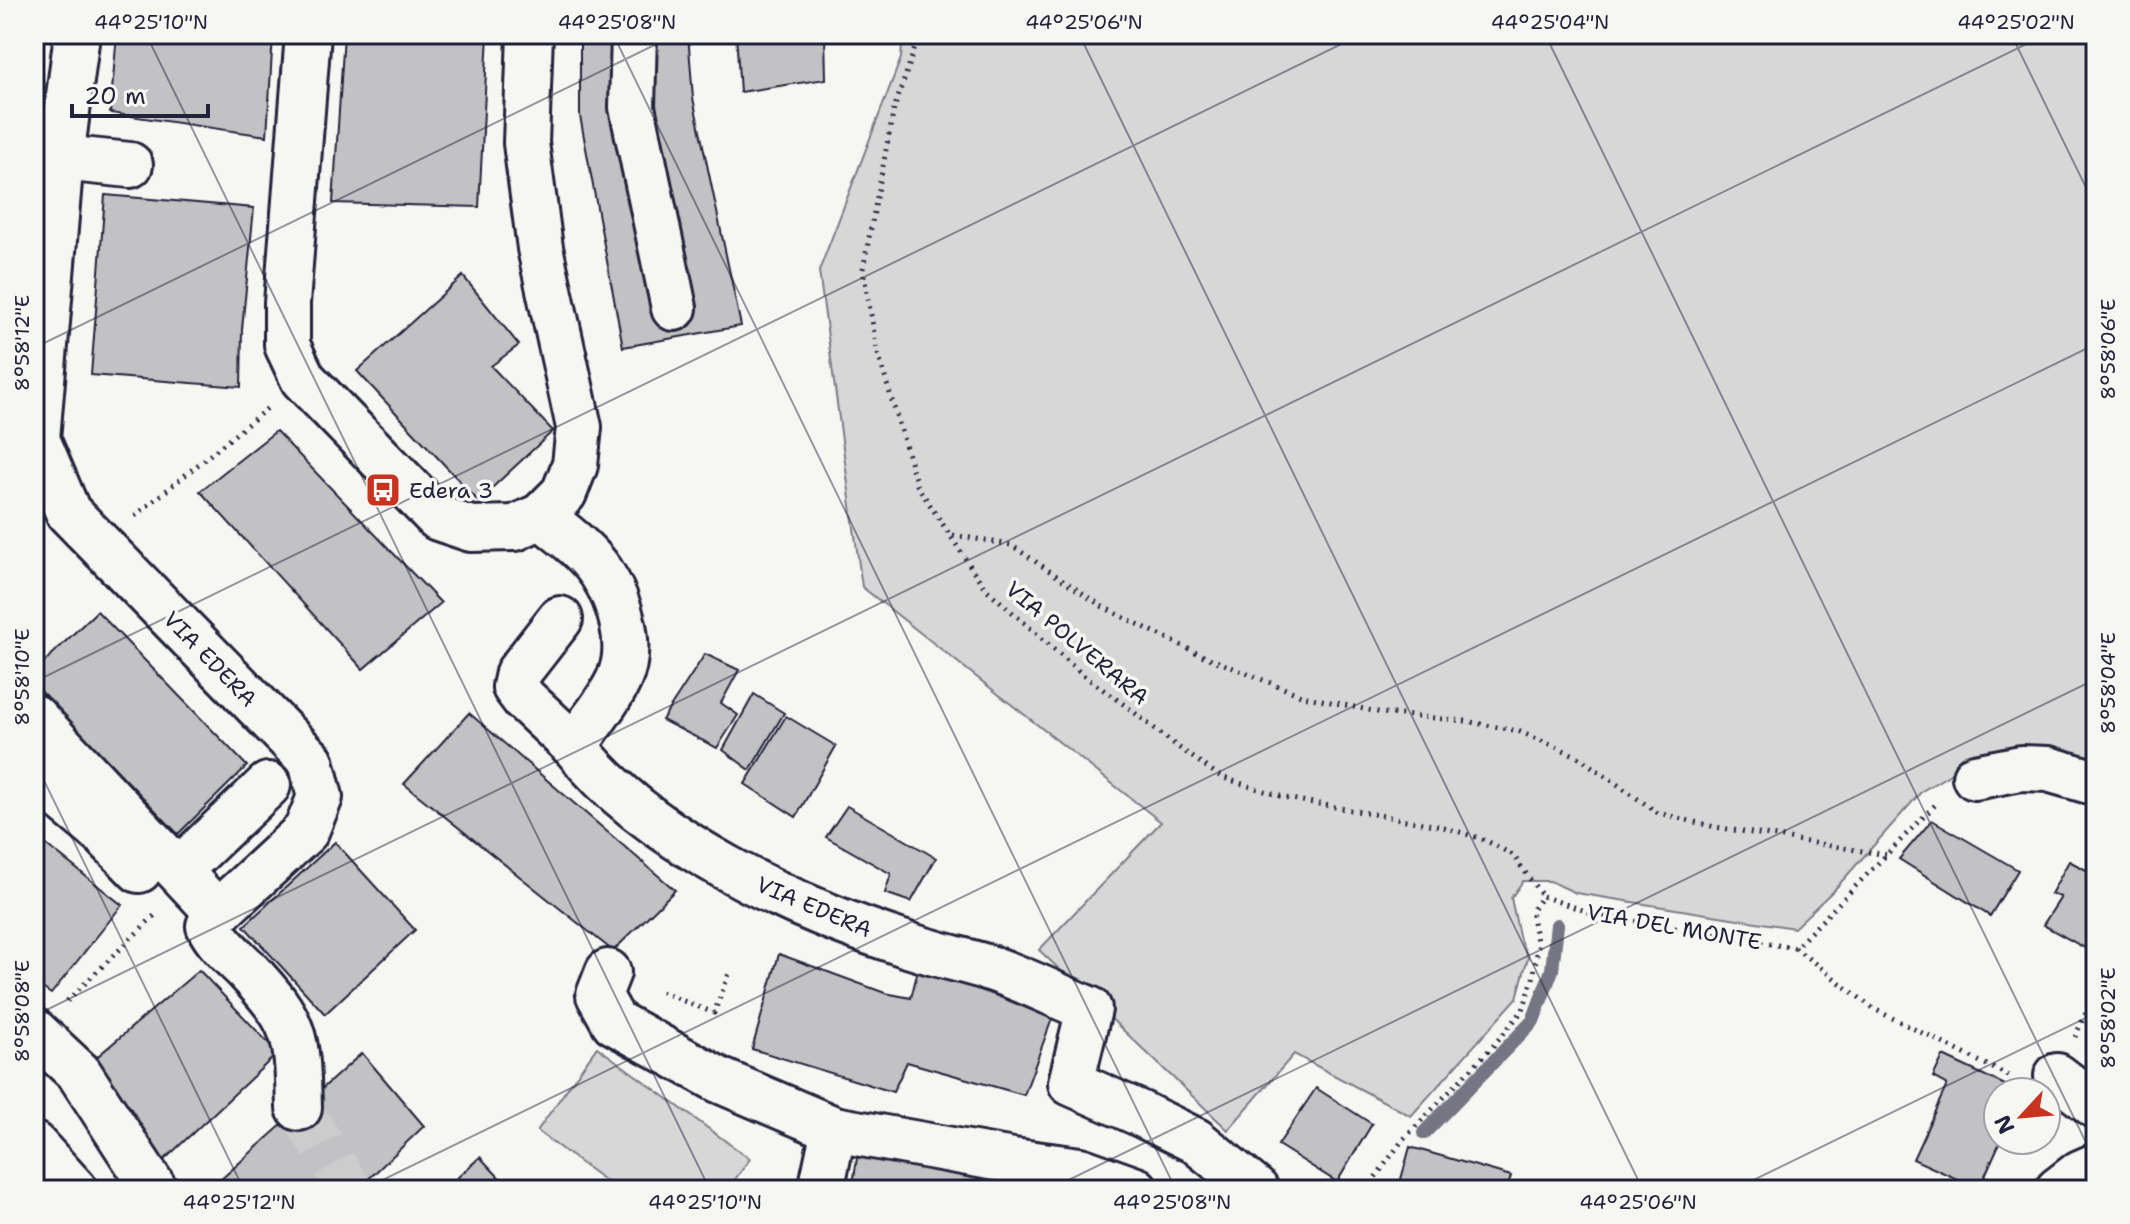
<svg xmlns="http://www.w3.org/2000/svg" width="2130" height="1224" viewBox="0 0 2130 1224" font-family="'Shantell Sans',sans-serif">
	<rect width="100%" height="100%" fill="#f6f6f2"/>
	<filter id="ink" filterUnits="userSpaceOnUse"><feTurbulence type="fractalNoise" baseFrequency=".0125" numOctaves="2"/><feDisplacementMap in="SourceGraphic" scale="16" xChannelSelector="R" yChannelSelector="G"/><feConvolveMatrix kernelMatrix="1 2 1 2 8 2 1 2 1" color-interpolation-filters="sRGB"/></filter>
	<g filter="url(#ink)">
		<g fill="#d7d7d7" stroke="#7c7c89" stroke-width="2">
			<polygon points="903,34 2096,34 2096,771 1964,766 1922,791 1835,889 1794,928 1576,893 1550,881 1523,881 1511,898 1520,940 1528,957 1517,998 1411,1116 1294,1054 1228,1130 1039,950 1161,822 862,587 819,271 901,58"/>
			<polygon points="597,1047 750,1159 727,1190 618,1190 537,1131"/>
		</g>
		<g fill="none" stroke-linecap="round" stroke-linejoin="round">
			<polyline stroke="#757583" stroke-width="14" points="1424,1133 1533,1021 1552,970 1557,925"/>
		</g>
		<g fill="#c2c2c4" stroke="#22223b" stroke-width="2">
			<polygon points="117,34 273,34 267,136 110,113"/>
			<polygon points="344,34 488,34 479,207 333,203"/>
			<polygon points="580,34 688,34 693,98 741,326 623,347 580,116"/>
			<polygon points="736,34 825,34 826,79 740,92"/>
			<polygon points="105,195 254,208 242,329 241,387 91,375"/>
			<polygon points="463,276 519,345 491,366 553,431 478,501 357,371"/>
			<polygon points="276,431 441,603 363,669 200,491"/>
			<polygon points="97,611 247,766 178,834 34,684 34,672"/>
			<polygon points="705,654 739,670 721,703 738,715 717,748 662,720"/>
			<polygon points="754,694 784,713 750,770 723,750"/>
			<polygon points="469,713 675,890 613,951 404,784"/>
			<polygon points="786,716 836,746 796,817 745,784"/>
			<polygon points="847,806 936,858 911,902 885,893 891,874 826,837"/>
			<polygon points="1932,820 2018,870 1990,916 1899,859"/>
			<polygon points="34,835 122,905 51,994 34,982"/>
			<polygon points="335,842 415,930 325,1014 244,926"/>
			<polygon points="2069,861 2096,875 2096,940 2090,951 2043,925 2061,897 2051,894"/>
			<polygon points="779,954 885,993 911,998 919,966 1056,1008 1024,1095 907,1062 893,1092 752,1049"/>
			<polygon points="199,970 278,1053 163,1161 91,1062"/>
			<polygon points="362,1053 424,1126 357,1190 209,1190"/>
			<polygon points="1943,1056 2020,1092 1998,1092 1998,1140 2001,1140 1979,1189 1913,1159 1947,1085 1933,1077"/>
			<polygon points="1316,1088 1372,1124 1337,1182 1278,1145"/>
			<polygon points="1410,1147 1511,1176 1507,1190 1398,1190"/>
			<polygon points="858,1152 1079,1190 852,1190"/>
			<polygon points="480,1157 511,1190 444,1190"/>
		</g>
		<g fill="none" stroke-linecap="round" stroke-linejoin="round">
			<polyline stroke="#cccccd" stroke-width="44" stroke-dasharray="44 22" stroke-linecap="butt" points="299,1108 350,1190"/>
			<defs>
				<g id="minor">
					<path d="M77 34 61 158 37 439 68 512 311 761 320 797 306 831 213 917 209 926C217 943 233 956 246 969 297 1023 297 1035 299 1108"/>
					<polyline points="308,34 287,303 287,345 303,379 438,518 471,529 515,528 541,516 564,493 575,465 579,427 540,248 526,143 530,34"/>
					<polyline points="634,34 632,107 674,308"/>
					<polyline points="61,158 130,165"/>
					<path d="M541 516C562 533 586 550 601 572 620 601 634 646 619 679 608 704 588 723 575 747 648 841 794 908 905 944 934 954 964 960 993 969 1026 980 1057 996 1089 1009L1071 1083 1139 1113 1196 1141 1256 1190"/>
					<polyline points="560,619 518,673 515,687 524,699 575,747"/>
					<polyline points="34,717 218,913"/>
					<polyline points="34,776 104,834 139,870"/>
					<polyline points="1975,777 2021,768 2048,769 2096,783"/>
					<polyline points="179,870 268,785"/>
					<polyline points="608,972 599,995 614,1022 719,1080 834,1129 1013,1161 1080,1170 1136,1190"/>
					<polyline points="34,1031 79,1073 155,1190"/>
					<polyline points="2057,1076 2096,1106"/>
					<polyline points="34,1145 75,1190"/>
					<polyline points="821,1190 834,1129"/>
					<polyline points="2058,1190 2080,1173 2096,1166"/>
				</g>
			</defs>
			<use href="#minor" stroke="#22223b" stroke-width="50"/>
			<g stroke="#22223b" stroke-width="5" stroke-dasharray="2 6" stroke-linecap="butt">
				<polyline points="911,34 915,48 894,109 863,269 877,350 917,485 984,587 1083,675 1130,709 1175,745 1221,777 1286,798 1444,827 1485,840 1513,855 1542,896"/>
				<polyline points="135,516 270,406"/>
				<polyline points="953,535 1011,545 1103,607 1199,654 1303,696 1382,713 1465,721 1518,731 1577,756 1658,813 1715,827 1887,855"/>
				<polyline points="1795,948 1874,1009 2013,1078"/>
				<polyline points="661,992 714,1013 730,971"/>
				<polyline points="67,1001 157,913"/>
				<polyline points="2075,1037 2096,991"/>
				<polyline points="1366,1190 1402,1141 1494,1045 1523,1010 1533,979 1538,946 1531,912 1542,896 1597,915 1795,948 1938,802"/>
			</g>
			<use href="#minor" stroke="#f6f6f2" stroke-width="44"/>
		</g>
	</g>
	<path fill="none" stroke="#22223b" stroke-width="2" stroke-opacity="0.45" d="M146 34 710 1190M613 34 1176 1190M1079 34 1643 1190M1545 34 2096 1163M2011 34 2096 208M34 348 677 34M34 682 1362 34M34 760 244 1190M34 1016 2047 34M362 1190 2096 344M1048 1190 2096 679M1733 1190 2096 1013"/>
	<defs>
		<symbol id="bus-square" viewBox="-11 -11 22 22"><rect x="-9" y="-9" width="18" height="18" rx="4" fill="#c8321e" stroke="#f6f6f2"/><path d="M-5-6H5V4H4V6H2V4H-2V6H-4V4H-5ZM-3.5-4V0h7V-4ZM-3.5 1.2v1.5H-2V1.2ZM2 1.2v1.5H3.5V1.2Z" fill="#fff"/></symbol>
	</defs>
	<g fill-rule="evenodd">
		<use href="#bus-square" x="363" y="470" width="40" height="40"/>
	</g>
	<g text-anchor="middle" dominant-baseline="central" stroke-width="7" stroke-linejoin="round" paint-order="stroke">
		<g font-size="22" fill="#22223b" stroke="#f6f6f2" text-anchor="start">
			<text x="409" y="490">Edera 3</text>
		</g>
		<g font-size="22" fill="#22223b" stroke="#f6f6f2">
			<text transform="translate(1077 643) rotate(40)">VIA POLVERARA</text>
			<text transform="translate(210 659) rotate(46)">VIA EDERA</text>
			<text transform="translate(814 907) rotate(23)">VIA EDERA</text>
			<text transform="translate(1674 927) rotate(10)">VIA DEL MONTE</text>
		</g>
	</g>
	<rect width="2130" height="1224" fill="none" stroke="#f6f6f2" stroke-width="88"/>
	<g transform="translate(2022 1116) rotate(244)"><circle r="38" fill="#f6f6f2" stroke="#a1a1a9" stroke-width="2"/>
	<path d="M0-6L14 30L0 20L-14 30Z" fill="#c8321e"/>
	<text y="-12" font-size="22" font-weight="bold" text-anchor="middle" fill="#22223b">N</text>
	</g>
	<path d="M72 104v12h136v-12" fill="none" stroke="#22223b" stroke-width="4"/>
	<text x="84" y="104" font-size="24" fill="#22223b" stroke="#f6f6f2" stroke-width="6" paint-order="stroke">20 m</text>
	<rect x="44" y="44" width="2042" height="1136" fill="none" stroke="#22223b" stroke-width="3"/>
	<g font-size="20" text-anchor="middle" fill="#22223b">
		<text x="151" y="29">44°25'10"N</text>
		<text x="617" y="29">44°25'08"N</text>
		<text x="1084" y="29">44°25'06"N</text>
		<text x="1550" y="29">44°25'04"N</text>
		<text x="2016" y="29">44°25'02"N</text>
		<text transform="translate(22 343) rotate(-90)" y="7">8°58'12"E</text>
		<text transform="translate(2108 349) rotate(-90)" y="7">8°58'06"E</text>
		<text transform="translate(22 677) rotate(-90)" y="7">8°58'10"E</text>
		<text transform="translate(2108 683) rotate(-90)" y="7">8°58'04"E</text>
		<text transform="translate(22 1011) rotate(-90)" y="7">8°58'08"E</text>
		<text transform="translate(2108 1018) rotate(-90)" y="7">8°58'02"E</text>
		<text x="239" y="1209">44°25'12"N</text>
		<text x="705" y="1209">44°25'10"N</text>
		<text x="1172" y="1209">44°25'08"N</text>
		<text x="1638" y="1209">44°25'06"N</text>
	</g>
</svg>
